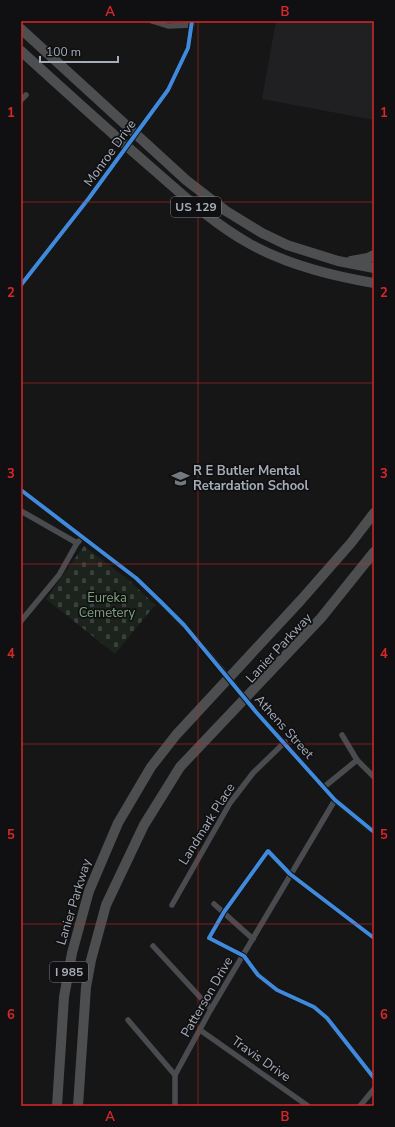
<svg xmlns="http://www.w3.org/2000/svg" width="395" height="1127" viewBox="0 0 395 1127" font-family="'Nunito Sans',sans-serif">
	<defs>
		<pattern id="cemetery-stones" width="16" height="16" patternUnits="userSpaceOnUse"><rect width="16" height="16" fill="#1c231d"/><path d="M2 7V4a2 2 0 0 1 4 0v3zM10 15v-3a2 2 0 0 1 4 0v3z" fill="#3a403c"/></pattern>
	</defs>
	<rect width="100%" height="100%" fill="#161616"/>
	<polygon fill="#202022" points="276,21 374,21 374,120 262,99"/>
	<polygon fill="url(#cemetery-stones)" points="84,546 130,581 155,605 115,654 46,599"/>
	<g fill="none" stroke-linecap="round" stroke-linejoin="round">
		<g stroke="#4a4b4f" stroke-width="5.5">
			<polyline points="152,21 168,26 192,25"/>
			<polyline points="21,100 26,95"/>
			<polyline points="21,285 89,198 168,90 188,48 192,21"/>
			<polyline points="21,490 136,578 184,625 222,670"/>
			<polyline points="21,511 77,543 79,541"/>
			<polyline points="21,621 59,575 77,543"/>
			<polyline points="256,712 335,800 374,832"/>
			<polyline points="342,735 357,760 374,777"/>
			<polyline points="324,787 357,760"/>
			<polyline points="214,904 253,939"/>
			<polyline points="172,905 230,803 253,773 285,742"/>
			<polyline points="374,938 290,874 268,851 224,912 209,938 244,956 258,975 277,990 314,1007 327,1018 374,1078"/>
			<polyline points="153,946 211,1009"/>
			<polyline points="128,1020 175,1075"/>
			<polyline points="200,1030 308,1106"/>
			<polyline points="175,1106 175,1075 211,1009 335,800"/>
			<polyline points="360,1106 374,1089"/>
		</g>
		<g stroke="#4d4e50" stroke-width="10">
			<polyline points="21,29 186,180 226,211 262,233 287,245 338,261 374,268"/>
			<path d="M21 51C65 91 109 131 154 170 185 197 214 224 250 244 288 265 332 276 374 283"/>
			<polyline points="351,261 368,258 374,255"/>
			<polyline points="57,1106 64,997 72,953 89,891 118,823 151,767 176,735 301,600 351,543 374,513"/>
			<polyline points="78,1106 86,987 91,960 106,905 144,825 180,767 321,618 374,552"/>
		</g>
		<polyline stroke="#4a4b4f" stroke-width="5.5" points="222,670 256,712"/>
		<defs>
			<g id="cycleway">
				<polyline points="21,285 89,198 168,90 188,48 192,21"/>
				<polyline points="21,490 136,578 161,602 184,625 256,712 335,800 374,832"/>
				<polyline points="374,938 290,874 268,851 224,912 209,938 244,956 258,975 277,990 314,1007 327,1018 374,1078"/>
			</g>
		</defs>
		<use href="#cycleway" stroke="#101012" stroke-width="6"/>
		<use href="#cycleway" stroke="#408adc" stroke-width="4"/>
	</g>
	<path fill="none" stroke="#d62828" stroke-width="1" stroke-opacity="0.55" d="M198 21V1106M21 202H374M21 383H374M21 564H374M21 744H374M21 924H374"/>
	<defs>
		<symbol id="school-bare" viewBox="-9 -9 18 18"><path d="M0-5L7-2L0 1L-7-2ZM-4 1L0 2.5L4 1V4Q0 6-4 4Z" fill="#74787f" stroke="#101012" stroke-width="2.5" paint-order="stroke"/></symbol>
	</defs>
	<g fill-rule="evenodd">
		<use href="#school-bare" x="168" y="466" width="25" height="25"/>
	</g>
	<g text-anchor="middle" dominant-baseline="central" stroke-width="3.5" stroke-linejoin="round" paint-order="stroke">
		<g fill="#101012" stroke="#797e86" stroke-width="1">
			<rect x="171" y="197" width="50" height="20" rx="3"/>
			<rect x="50" y="962" width="38" height="20" rx="3"/>
		</g>
		<g font-size="12" font-weight="bold" fill="#a6adb8">
			<text x="196" y="207">US 129</text>
			<text x="69" y="972">I 985</text>
		</g>
		<g font-size="13" fill="#a6adb8" stroke="#101012">
			<text transform="translate(110 153) rotate(-54)">Monroe Drive</text>
			<text transform="translate(279 648) rotate(-47)">Lanier Parkway</text>
			<text transform="translate(284 727) rotate(48)">Athens Street</text>
			<text transform="translate(207 824) rotate(-58)">Landmark Place</text>
			<text transform="translate(74 902) rotate(-73)">Lanier Parkway</text>
			<text transform="translate(207 997) rotate(-60)">Patterson Drive</text>
			<text transform="translate(261 1059) rotate(35)">Travis Drive</text>
		</g>
		<g font-size="13" font-weight="bold" fill="#a6adb8" stroke="#101012" text-anchor="start">
			<text x="193" y="471">R E Butler Mental<tspan x="193" dy="15">Retardation School</tspan></text>
		</g>
		<g font-size="13" fill="#7ca47d" stroke="#101012">
			<text x="107" y="598">Eureka<tspan x="107" dy="15">Cemetery</tspan></text>
		</g>
	</g>
	<rect width="395" height="1127" fill="none" stroke="#101012" stroke-width="44"/>
	<path d="M40 56v6h78v-6" fill="none" stroke="#a6adb8" stroke-width="2"/>
	<text x="46" y="56" font-size="12" fill="#a6adb8" stroke="#101012" stroke-width="3" paint-order="stroke">100 m</text>
	<rect x="22" y="22" width="351" height="1083" fill="none" stroke="#d62828" stroke-width="1.5"/>
	<g font-size="13" text-anchor="middle" font-weight="bold" fill="#d62828">
		<text x="110" y="16">A</text>
		<text x="285" y="16">B</text>
		<text x="11" y="117">1</text>
		<text x="384" y="117">1</text>
		<text x="11" y="297">2</text>
		<text x="384" y="297">2</text>
		<text x="11" y="478">3</text>
		<text x="384" y="478">3</text>
		<text x="11" y="658">4</text>
		<text x="384" y="658">4</text>
		<text x="11" y="839">5</text>
		<text x="384" y="839">5</text>
		<text x="11" y="1019">6</text>
		<text x="384" y="1019">6</text>
		<text x="110" y="1121">A</text>
		<text x="285" y="1121">B</text>
	</g>
</svg>
